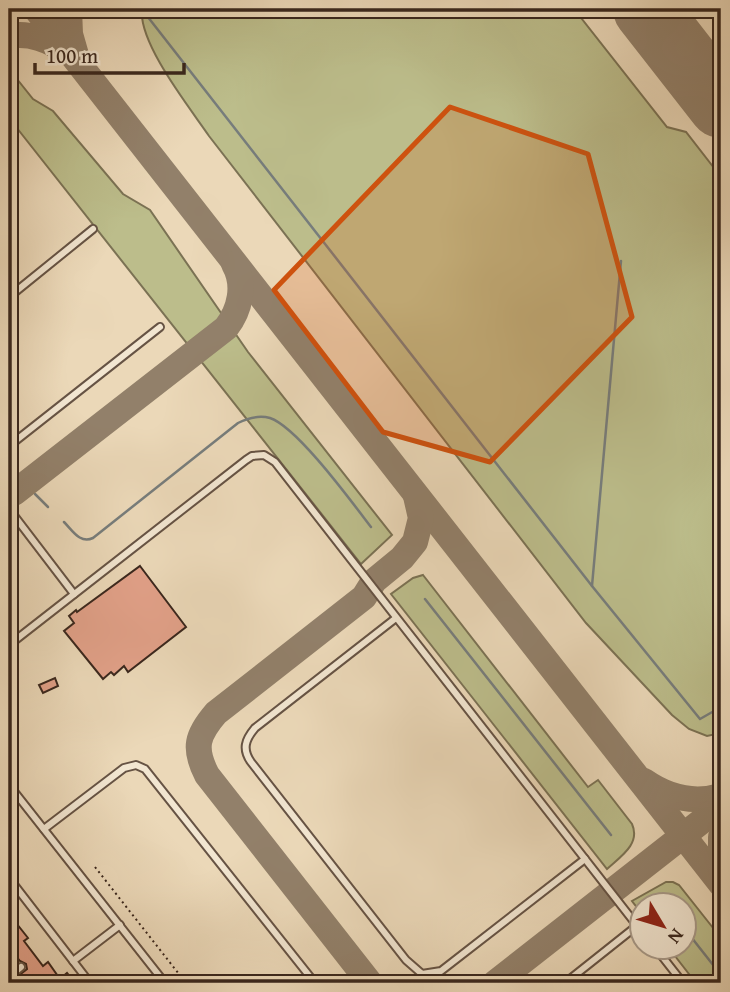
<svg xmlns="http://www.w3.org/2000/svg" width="730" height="992" viewBox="0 0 730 992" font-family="'Gentium Book Plus',serif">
	<rect width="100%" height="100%" fill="#ebd8b8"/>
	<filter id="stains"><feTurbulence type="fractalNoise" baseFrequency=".00286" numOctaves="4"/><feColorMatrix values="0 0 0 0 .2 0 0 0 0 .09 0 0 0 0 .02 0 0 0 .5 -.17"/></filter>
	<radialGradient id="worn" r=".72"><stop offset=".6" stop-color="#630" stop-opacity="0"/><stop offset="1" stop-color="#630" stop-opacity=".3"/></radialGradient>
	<g fill="#bcbd8b" stroke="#7b7254" stroke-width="2">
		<path d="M142 9H574L667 127 686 132 721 177V733L707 736 689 729 672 715 586 623 209 136C190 108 138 43 142 9Z"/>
		<polygon points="9,69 33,99 53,111 123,194 150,210 248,352 392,535 361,564 9,118"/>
		<path d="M423 575 588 787 598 780 632 824C641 844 620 857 607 869L391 594 413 578Z"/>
		<polygon points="666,882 673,882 679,885 721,938 721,983 696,983 668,947 684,946 684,904 642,904 642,914 632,901"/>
	</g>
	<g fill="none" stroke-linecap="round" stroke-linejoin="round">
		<g stroke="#777d7c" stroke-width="2.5">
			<polyline points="144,12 592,586 700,719 721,707"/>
			<polyline points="35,494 48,507"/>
			<path d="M64 522C73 531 80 544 93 538L238 423C248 418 259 415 270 418 297 427 351 501 371 527"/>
			<polyline points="592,586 621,261"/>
			<polyline points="425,599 611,835"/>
			<polyline points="684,928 721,975"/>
		</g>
		<g stroke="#92806a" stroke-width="26">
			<polyline points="36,9 721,884"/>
			<polyline points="69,9 70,34 76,55"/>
			<path d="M9 36C29 32 50 40 66 52"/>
			<path d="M14 493 226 328C240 310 246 285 234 264"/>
			<path d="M644 781C667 797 694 804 721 796"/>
			<polyline points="721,837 721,868"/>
			<path d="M370 983 207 775C193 748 197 735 216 713L364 597 374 581 402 558 415 542 421 518 416 496"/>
			<polyline points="495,983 721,806"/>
		</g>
		<polyline stroke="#92806a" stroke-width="66" points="646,9 721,105"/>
	</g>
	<g fill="#e2a189" stroke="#3a271d" stroke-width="2">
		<polygon points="140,566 186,627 128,672 124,666 114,675 111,672 103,679 64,631 74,623 69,616 76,610 77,612"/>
		<polygon points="55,678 58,686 43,693 39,685"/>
		<polygon points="9,914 28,938 24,941 43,966 48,962 60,979 67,973 75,983 9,983 27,969 26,964 20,961 9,947"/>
	</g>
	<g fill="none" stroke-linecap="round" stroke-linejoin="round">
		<defs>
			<g id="service">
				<polyline points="9,297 93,229"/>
				<polyline points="9,446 160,327"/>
				<polyline points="9,509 74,594"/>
				<path d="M396 618 255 728C245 740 242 749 251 762L406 960 422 974 441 971 585 859"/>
				<polyline points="9,645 246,460 252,456 264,455 275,462 642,932"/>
				<polyline points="9,785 165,983"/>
				<polyline points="44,829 124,768 136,765 145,769 315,983"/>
				<polyline points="9,878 90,983"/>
				<polyline points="654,946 683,983"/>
				<polyline points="73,961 120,925"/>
				<polyline points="9,977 21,967"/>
				<polyline points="565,983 638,925"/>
			</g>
		</defs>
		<use href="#service" stroke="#665344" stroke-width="10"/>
		<polyline stroke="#3a271d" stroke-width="2" stroke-dasharray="2 3.5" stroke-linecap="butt" points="95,867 186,983"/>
		<use href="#service" stroke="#f2e6d1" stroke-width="6"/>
	</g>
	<path fill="#ce520f" fill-opacity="0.2" stroke="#ce520f" stroke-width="5" stroke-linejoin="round" d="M450 107 588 154 632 317 490 462 383 432 274 290Z"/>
	<rect width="730" height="992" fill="none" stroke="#ebd8b8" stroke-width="35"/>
	<rect x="10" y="10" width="709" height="971" fill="none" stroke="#3a271d" stroke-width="3.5"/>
	<rect x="18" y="18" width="695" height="957" fill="none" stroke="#3a271d" stroke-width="2"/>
	<g transform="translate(663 926) rotate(128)"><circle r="33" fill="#f2e6d1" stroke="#a89a89" stroke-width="2"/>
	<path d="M0-5L12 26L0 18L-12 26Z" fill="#8f2418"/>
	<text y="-10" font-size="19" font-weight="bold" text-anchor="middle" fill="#3a271d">N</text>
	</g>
	<path d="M35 63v10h149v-10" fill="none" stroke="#3a271d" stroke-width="3.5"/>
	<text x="46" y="63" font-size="21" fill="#3a271d" stroke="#f2e6d1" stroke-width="5" paint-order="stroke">100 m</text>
	<rect width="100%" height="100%" filter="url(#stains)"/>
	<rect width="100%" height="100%" fill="url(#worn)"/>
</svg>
